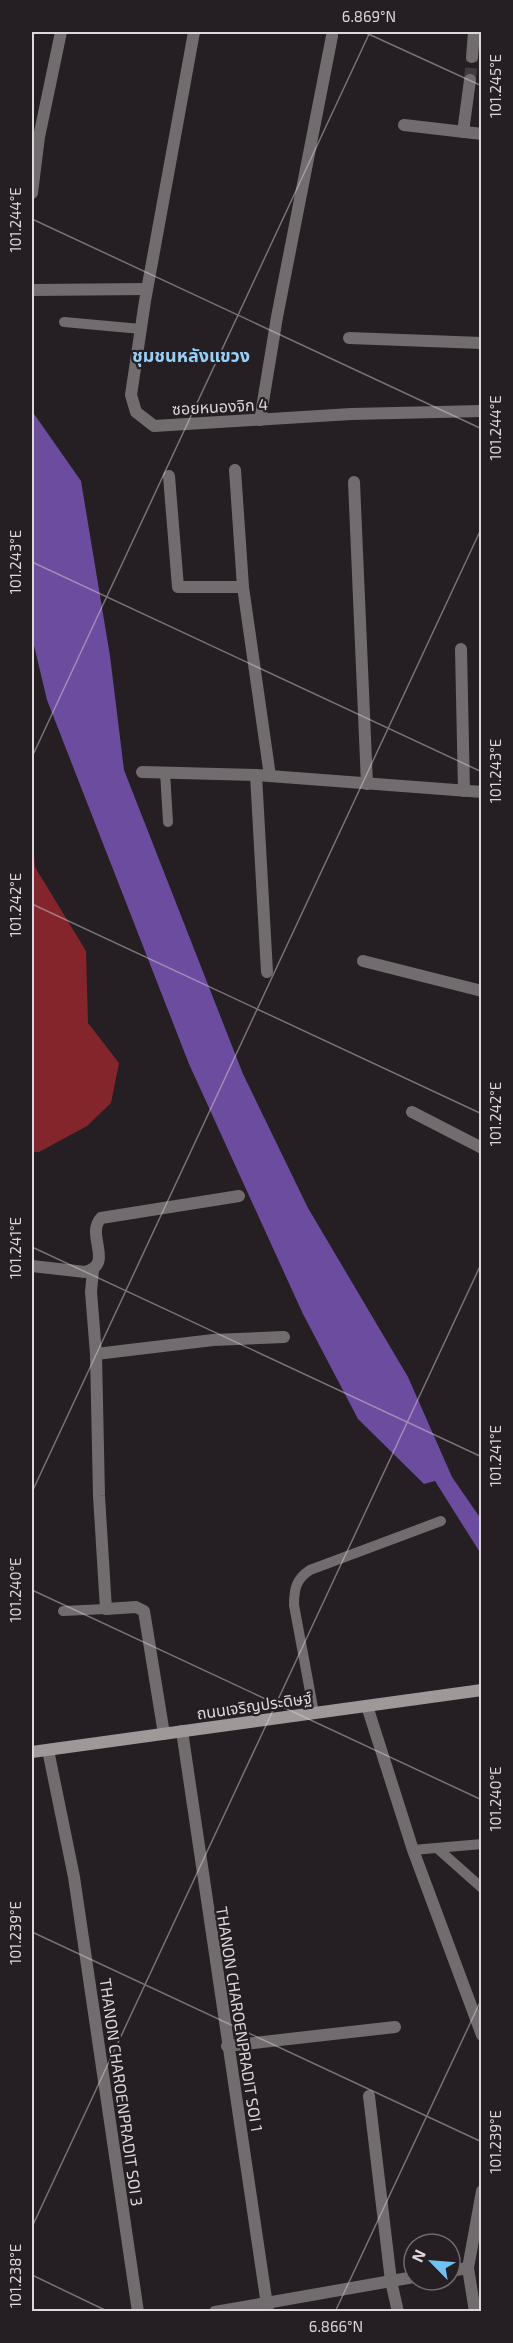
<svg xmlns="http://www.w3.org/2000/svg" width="513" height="2343" viewBox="0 0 513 2343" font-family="'Exo 2','Noto Sans Thai',sans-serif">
	<rect width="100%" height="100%" fill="#251e23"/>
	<polygon fill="#84252c" points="32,827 35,867 86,951 88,1023 119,1063 111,1103 87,1126 39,1152 32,1152"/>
	<polygon fill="#6c4c9e" points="32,411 81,481 110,656 124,770 243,1074 308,1208 408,1377 452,1477 481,1519 481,1554 435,1481 424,1484 358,1419 303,1314 189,1064 47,700 32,637"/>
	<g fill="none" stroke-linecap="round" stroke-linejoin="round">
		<polyline stroke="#413a3f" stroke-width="12" stroke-dasharray="12 6" stroke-linecap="butt" points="470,80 472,57"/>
		<g stroke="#716c6d" stroke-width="10">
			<polyline points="64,322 141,329"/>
			<polyline points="165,772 168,822"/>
			<polyline points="63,1611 106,1609"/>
			<path d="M314 1713 294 1605C294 1589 296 1579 310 1570L441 1521"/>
			<polyline points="437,1848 482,1888"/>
			<polyline points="413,1850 482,1844"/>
		</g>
		<g stroke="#716c6d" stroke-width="12">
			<polyline points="194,32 145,301 131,395 136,412 154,426 351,414 482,411"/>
			<polyline points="472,57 474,32"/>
			<polyline points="404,125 482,134"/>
			<polyline points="463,132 470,80"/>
			<polyline points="32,193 39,137 61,32"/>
			<polyline points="32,290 147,289"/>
			<polyline points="349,338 482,343"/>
			<polyline points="260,420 277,317 332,36"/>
			<polyline points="235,470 243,587 270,776"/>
			<polyline points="169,476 178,587 243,587"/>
			<polyline points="354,482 367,784"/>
			<polyline points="461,649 464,791"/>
			<polyline points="142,772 256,775 482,792"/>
			<polyline points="256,775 267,972"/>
			<polyline points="363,961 482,991"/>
			<polyline points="412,1112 482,1148"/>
			<path d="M32 1266 85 1272C115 1264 85 1235 101 1218L239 1196"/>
			<polyline points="93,1270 91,1292 96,1354 99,1496 106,1609 136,1607 144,1611 164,1734"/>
			<polyline points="96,1354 213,1340 284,1337"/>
			<polyline points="367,1706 413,1850 482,2035"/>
			<polyline points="182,1731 268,2312"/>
			<polyline points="48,1750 74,1877 138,2312"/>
			<polyline points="227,2046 395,2027"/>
			<polyline points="369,2096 391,2281 398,2312"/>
			<polyline points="450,2271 468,2268"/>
			<polyline points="215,2312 414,2277"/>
			<polyline points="475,2312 468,2268 482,2191"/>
		</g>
		<polyline stroke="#9f9899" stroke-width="12" points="32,1752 482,1690"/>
	</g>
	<path fill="none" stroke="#ddd8db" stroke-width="1.5" stroke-opacity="0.45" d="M364 32 482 86M32 219 482 429M32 562 482 772M32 757 370 32M32 904 482 1114M32 1247 482 1457M32 1492 482 527M32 1590 482 1800M32 1932 482 2142M32 2227 482 1262M32 2275 109 2312M335 2312 482 1998"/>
	<g text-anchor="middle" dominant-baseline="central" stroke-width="4.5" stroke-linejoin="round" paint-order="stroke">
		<g font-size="16" fill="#ddd8db" stroke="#251e23">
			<text transform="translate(220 406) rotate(-3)">ซอยหนองจิก 4</text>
			<text transform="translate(254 1705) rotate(-8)">ถนนเจริญประดิษฐ์</text>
			<text transform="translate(240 2019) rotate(81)">THANON CHAROENPRADIT SOI 1</text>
			<text transform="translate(122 2092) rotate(82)">THANON CHAROENPRADIT SOI 3</text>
		</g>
		<g font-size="18" font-weight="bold" fill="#97cff6" stroke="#251e23">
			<text x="191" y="355">ชุมชนหลังแขวง</text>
		</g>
	</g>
	<rect width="513" height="2343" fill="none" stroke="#251e23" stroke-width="66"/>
	<g transform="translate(432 2262) rotate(295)"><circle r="28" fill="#251e23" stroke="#6f686d" stroke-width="1.5"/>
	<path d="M0-4.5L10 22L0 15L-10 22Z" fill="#72c1f5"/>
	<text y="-9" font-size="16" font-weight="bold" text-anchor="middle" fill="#ddd8db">N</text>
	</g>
	<rect x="33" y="33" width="447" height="2277" fill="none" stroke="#ddd8db" stroke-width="2"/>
	<g font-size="15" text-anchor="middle" fill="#ddd8db">
		<text x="369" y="22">6.869°N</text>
		<text transform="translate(496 86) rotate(-90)" y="5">101.245°E</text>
		<text transform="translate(16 220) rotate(-90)" y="5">101.244°E</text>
		<text transform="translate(496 428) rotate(-90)" y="5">101.244°E</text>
		<text transform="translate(16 562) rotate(-90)" y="5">101.243°E</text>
		<text transform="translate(496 771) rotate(-90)" y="5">101.243°E</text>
		<text transform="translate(16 905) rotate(-90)" y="5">101.242°E</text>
		<text transform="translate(496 1114) rotate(-90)" y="5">101.242°E</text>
		<text transform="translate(16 1248) rotate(-90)" y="5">101.241°E</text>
		<text transform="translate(496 1456) rotate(-90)" y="5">101.241°E</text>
		<text transform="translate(16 1590) rotate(-90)" y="5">101.240°E</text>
		<text transform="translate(496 1799) rotate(-90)" y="5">101.240°E</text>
		<text transform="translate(16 1933) rotate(-90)" y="5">101.239°E</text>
		<text transform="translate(496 2142) rotate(-90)" y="5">101.239°E</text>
		<text transform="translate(16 2276) rotate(-90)" y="5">101.238°E</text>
		<text x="336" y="2332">6.866°N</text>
	</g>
</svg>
